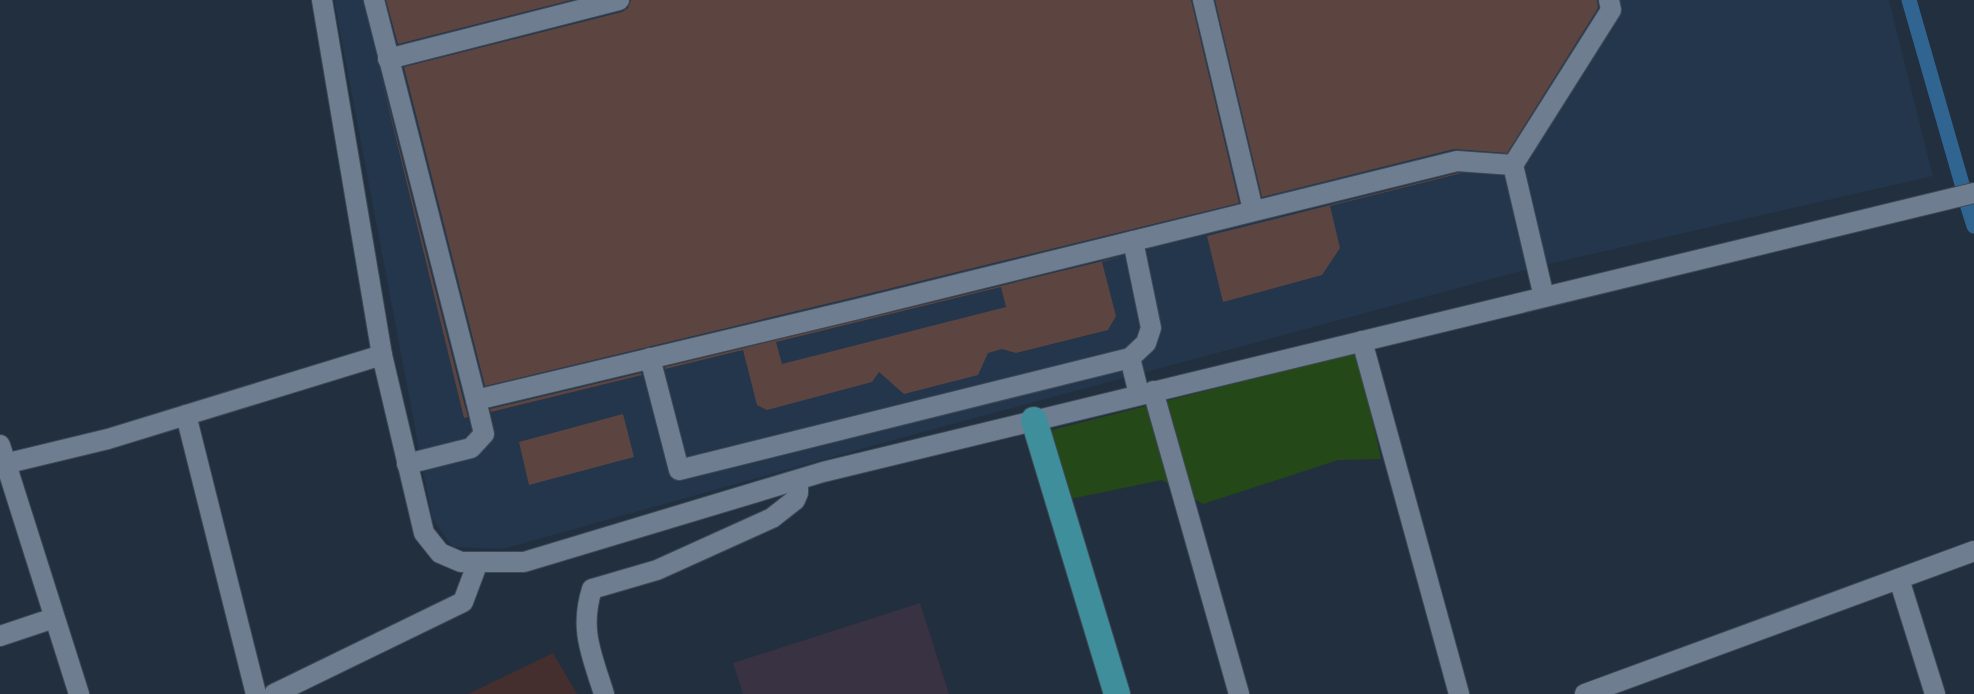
<svg xmlns="http://www.w3.org/2000/svg" width="1974" height="694" viewBox="0 0 1974 694" font-family="'Exo 2',sans-serif">
	<rect width="100%" height="100%" fill="#222f3e"/>
	<polygon fill="#24364b" points="334,0 1889,0 1933,176 1540,266 901,438 503,549 452,547 432,518"/>
	<polygon fill="#442f2e" points="553,653 577,694 468,694"/>
	<polygon fill="#393242" points="920,603 949,694 743,694 733,663"/>
	<polygon fill="#254819" points="1358,352 1381,459 1338,460 1203,504 1162,480 1070,499 1048,431"/>
	<g fill="none" stroke-linecap="round" stroke-linejoin="round">
		<g stroke="#316591" stroke-width="15">
			<polyline points="1909,0 1962,184"/>
			<polyline points="1968,207 1974,226"/>
		</g>
	</g>
	<g fill="#5c4540" fill-rule="evenodd">
		<polygon points="386,0 571,0 398,44"/>
		<polygon points="631,0 1191,0 1239,203 855,297 485,386 404,67 622,12 628,8"/>
		<polygon points="1215,0 1597,0 1598,8 1507,153 1454,149 1262,197"/>
		<polygon points="378,65 464,403 468,417 464,418"/>
		<polygon points="1458,173 1462,173 1330,206 1340,248 1322,275 1223,302 1207,236 1147,251"/>
		<path d="M1124 256 1102 262 1116 316 1108 330 1016 353 1002 349 988 353 978 375 904 394 879 372 872 382 767 410 757 405 743 350 665 369V367ZM1001 287 1006 307 782 364 776 342Z"/>
		<polygon points="641,373 642,375 491,412 490,409"/>
		<polygon points="623,414 634,457 529,485 519,442"/>
	</g>
	<g fill="none" stroke-linecap="round" stroke-linejoin="round">
		<defs>
			<g id="minor">
				<polyline points="322,0 382,355"/>
				<polyline points="374,0 476,400"/>
				<polyline points="1203,0 1253,210"/>
				<polyline points="388,59 619,0"/>
				<polyline points="1513,165 1544,297"/>
				<polyline points="1362,341 1459,694"/>
				<polyline points="650,358 679,470 1130,358 1146,343 1151,328 1133,241"/>
				<polyline points="1130,358 1139,394"/>
				<polyline points="1153,391 1239,694"/>
				<polyline points="186,415 256,694"/>
				<polyline points="0,445 79,694"/>
				<polyline points="407,464 471,448 484,434 476,400 858,309 1457,161 1513,165 1611,10 1609,0"/>
				<polyline points="0,465 108,439 382,355 424,533 440,553 461,562 524,562 823,472 1974,193"/>
				<polyline points="1899,579 1935,694"/>
				<polyline points="0,636 54,618"/>
				<polyline points="274,694 463,602 478,562"/>
				<path d="M604 694C592 655 579 630 592 589L657 570 772 518 795 500 798 493V480"/>
				<polyline points="1585,694 1974,551"/>
			</g>
			<polyline id="major" points="1034,420 1117,694"/>
		</defs>
		<use href="#minor" stroke="#3e4a57" stroke-width="22"/>
		<use href="#major" stroke="#3e4a57" stroke-width="28"/>
		<use href="#minor" stroke="#6e7e90" stroke-width="20"/>
		<use href="#major" stroke="#3f8e9b" stroke-width="26"/>
	</g>
</svg>
